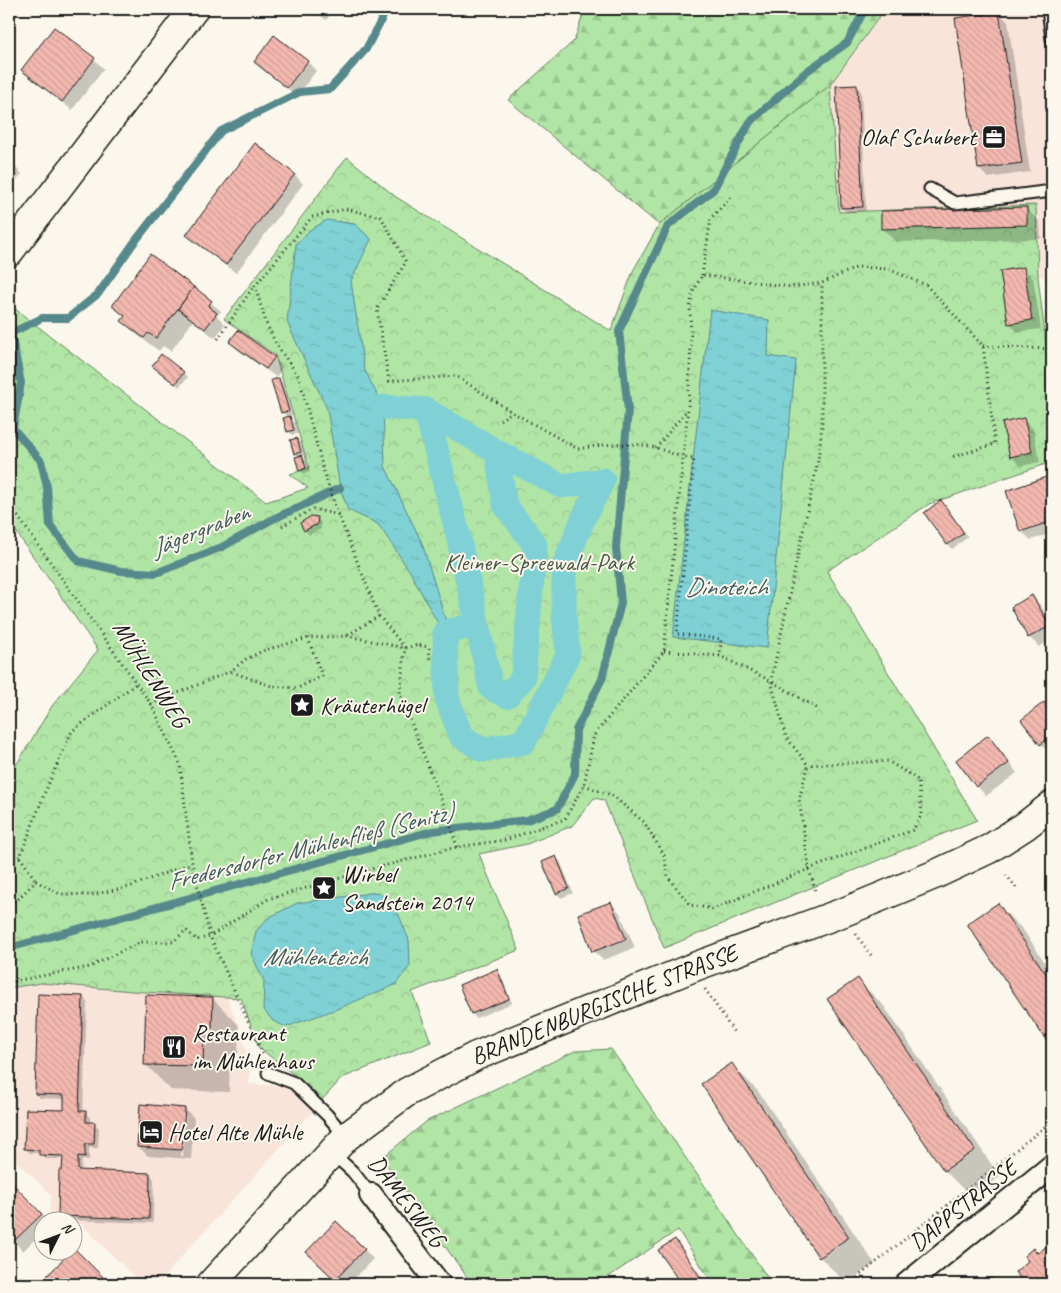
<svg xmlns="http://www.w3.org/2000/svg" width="1061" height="1293" viewBox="0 0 1061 1293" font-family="Caveat,sans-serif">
	<defs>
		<pattern id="forest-firs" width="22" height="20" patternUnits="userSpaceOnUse" patternTransform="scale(1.25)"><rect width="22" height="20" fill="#b1e5a6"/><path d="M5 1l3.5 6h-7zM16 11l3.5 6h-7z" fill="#98c48e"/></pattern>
		<pattern id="park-crowns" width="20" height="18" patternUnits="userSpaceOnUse" patternTransform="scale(1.25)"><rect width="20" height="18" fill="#b1e5a6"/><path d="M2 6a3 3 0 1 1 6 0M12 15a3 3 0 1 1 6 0" fill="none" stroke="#98c48e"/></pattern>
		<pattern id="water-ripples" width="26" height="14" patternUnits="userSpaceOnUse" patternTransform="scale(1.25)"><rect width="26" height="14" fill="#7fd1d5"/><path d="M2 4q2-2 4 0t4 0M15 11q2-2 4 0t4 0" fill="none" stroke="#6db3b6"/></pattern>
		<pattern id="building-back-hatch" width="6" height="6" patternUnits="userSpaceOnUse" patternTransform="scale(1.25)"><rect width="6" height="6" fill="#f3b8af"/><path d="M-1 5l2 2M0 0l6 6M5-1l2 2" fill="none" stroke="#d09e96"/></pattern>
	</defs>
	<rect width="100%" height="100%" fill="#fbf7ec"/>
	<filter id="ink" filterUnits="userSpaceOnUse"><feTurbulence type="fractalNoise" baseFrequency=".02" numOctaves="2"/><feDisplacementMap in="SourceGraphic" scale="10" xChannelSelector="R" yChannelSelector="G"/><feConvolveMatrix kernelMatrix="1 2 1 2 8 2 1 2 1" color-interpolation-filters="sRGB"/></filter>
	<g filter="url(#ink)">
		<g fill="#f9e4da">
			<polygon points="886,9 1052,9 1052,276 1038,277 1036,205 838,212 830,85"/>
			<polygon points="41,983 144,992 227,997 250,1059 249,1084 286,1086 313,1111 157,1284 142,1284 81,1224 73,1224 72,1220 49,1220 51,1195 9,1154 9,988"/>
		</g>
		<g fill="url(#forest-firs)" stroke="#668061">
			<polygon points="585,9 885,9 830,85 659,225 508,100 574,41"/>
			<polygon points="611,1049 772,1284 713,1284 678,1230 598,1284 472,1284 382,1158 427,1121 575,1051"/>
		</g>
		<polygon fill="url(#park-crowns)" stroke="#668061" points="830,85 839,212 1036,205 1038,277 1052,394 1052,462 929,504 827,571 977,820 664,948 604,800 594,798 572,826 527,844 479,854 519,950 412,992 431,1042 342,1078 321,1101 301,1080 259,1048 241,998 144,992 41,983 9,988 9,777 52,706 98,650 12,526 9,527 9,306 10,305 266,502 308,488 290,474 309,468 275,355 224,319 347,157 396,197 611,331 633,271 659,225"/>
		<g fill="url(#water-ripples)" stroke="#57898b">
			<polygon points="327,220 355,224 371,239 351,281 364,368 383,407 385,466 422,543 449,631 443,633 409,570 378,524 348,510 340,488 327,409 287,322 296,244 310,230"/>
			<polygon points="710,310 769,320 768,356 796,360 767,648 673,637"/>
			<polygon points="378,892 396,908 409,940 410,966 395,985 334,1010 286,1027 273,1021 263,1009 264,981 251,954 256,931 268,918 297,903"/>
		</g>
		<g fill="#0003" fill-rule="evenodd">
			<polygon points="312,9 335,9 326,20"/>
			<polygon points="999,13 1008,22 1030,172 988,178 979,169"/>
			<polygon points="54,29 94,59 104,69 72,110 32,79 23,70"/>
			<polygon points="307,61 316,71 297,96 265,71 255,62"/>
			<polygon points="857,87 861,91 866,211 847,212 842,208"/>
			<polygon points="9,161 22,174 9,190"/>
			<polygon points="294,174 303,184 236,273 197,244 188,235"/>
			<polygon points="1026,208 1040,222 1041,239 896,242 882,228"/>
			<polygon points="1023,269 1033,278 1041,329 1018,332 1009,323"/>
			<polygon points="193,288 221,311 217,316 225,324 215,338 193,321 171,351 163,346 159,351 137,335 123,321 125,318 114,306"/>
			<polygon points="230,342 274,358 283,367 276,377 239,351"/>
			<polygon points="161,356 188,377 179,387 153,366"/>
			<polygon points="279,380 283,384 292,415 288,416 294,422 298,434 292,435 288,431 288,418 283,412"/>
			<polygon points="1024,420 1033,429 1040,462 1021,466 1011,456"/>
			<polygon points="297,439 301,443 305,456 303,456 306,460 310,472 304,474 300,470 299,457 295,453"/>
			<polygon points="1049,477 1052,481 1052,533 1031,540 1021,531"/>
			<polygon points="941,502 968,537 952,549 948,545"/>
			<polygon points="317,518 321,523 321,529 309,535 305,530"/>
			<polygon points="1032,596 1041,606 1052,625 1052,639 1039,647 1029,637 1013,607"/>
			<polygon points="1044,704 1052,712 1052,752 1050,753 1041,744"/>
			<polygon points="988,737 997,746 1017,773 986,796 977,786 958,760"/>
			<polygon points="555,857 560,861 573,893 561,898 557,893"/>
			<polygon points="611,903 620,913 635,948 603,960 593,951"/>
			<polygon points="998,905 1024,931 1052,973 1052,1047 969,925"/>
			<polygon points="497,971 501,975 512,1003 476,1018 472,1014 460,986"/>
			<polygon points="858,980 884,1006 1000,1177 971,1197 945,1171 829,999"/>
			<polygon points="83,997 87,1002 83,1113 90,1117 90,1123 94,1123 99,1128 98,1148 89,1148 89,1160 82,1160 81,1172 150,1174 154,1179 153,1223 63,1220 59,1216 64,1159 45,1159 41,1153 30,1153 26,1149 65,1112 65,1099 40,1098 36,1093"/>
			<polygon points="212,998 239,1025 238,1054 230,1054 229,1092 171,1090 145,1064"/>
			<polygon points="732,1065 758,1091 875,1264 846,1283 820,1257"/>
			<path d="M185 1109 194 1118 191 1159 148 1156 139 1147ZM183 1116H186L183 1157 181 1156Z"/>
			<polygon points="14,1186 48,1220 42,1220 42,1232 23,1251 9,1236 9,1192"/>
			<polygon points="1050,1244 1052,1246 1052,1284 1027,1284 1017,1272"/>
			<polygon points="364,1249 373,1259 349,1284 341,1284 317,1261"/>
			<polygon points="74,1250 109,1284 57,1284 49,1276"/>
		</g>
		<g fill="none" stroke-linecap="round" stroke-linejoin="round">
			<g stroke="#57898b" stroke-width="8">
				<polyline points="9,333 11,333 21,383 13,428 41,461 47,487 50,525 78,561 121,571 156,573 222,547 273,519 340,488"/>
				<polyline points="11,333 42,318 68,318 98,294 133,244 221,131 300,92 330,89 366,49 387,9"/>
				<polyline points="9,948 432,831 527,820 557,809 575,774 576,730 602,679 621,603 616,547 628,410 619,331 668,226 713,190 750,122 807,71 847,43 865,9"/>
			</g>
			<g stroke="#7fd1d5" stroke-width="25">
				<polyline points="383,407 426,410 497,452 561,486 603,480 583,519 564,566 564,616 568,654 524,742 483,750 461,736 447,698 445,632 476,625"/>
				<polyline points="426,410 458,535 491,688 507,696 523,678 535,545 505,505 497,452"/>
			</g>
		</g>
		<g fill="url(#building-back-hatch)" stroke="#1c1c1c">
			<polygon points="999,12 1022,163 978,169 955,18"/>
			<polygon points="54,27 95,58 62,102 21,70"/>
			<polygon points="274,35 308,61 287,88 254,62"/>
			<polygon points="857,85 863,207 841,208 836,86"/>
			<polygon points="255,143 295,174 226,265 186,235"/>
			<polygon points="9,160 14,164 9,170"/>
			<polygon points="1027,207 1027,225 881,229 881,211"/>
			<polygon points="150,254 194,287 156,338 148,333 144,338 121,321 125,316 112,306"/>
			<polygon points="1024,267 1032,320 1008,324 1000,271"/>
			<polygon points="194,287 212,301 208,306 217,313 205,329 178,309"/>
			<polygon points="238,330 275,357 266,369 229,342"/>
			<polygon points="161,354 184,372 175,384 152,366"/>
			<polygon points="279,378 289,411 281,413 271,380"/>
			<polygon points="290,416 294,430 287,432 283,418"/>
			<polygon points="1024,418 1032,452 1010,457 1002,423"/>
			<polygon points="297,438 301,452 294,454 290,440"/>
			<polygon points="302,455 306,468 299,471 295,457"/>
			<polygon points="1049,476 1052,485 1052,521 1020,532 1006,491"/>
			<polygon points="941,500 964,533 947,545 924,513"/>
			<polygon points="311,516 318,517 317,525 313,526 304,531 300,523"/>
			<polygon points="1032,595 1050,626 1028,638 1011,607"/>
			<polygon points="1044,702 1052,714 1052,735 1040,745 1021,720"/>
			<polygon points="988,735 1009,763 976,787 956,760"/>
			<polygon points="556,856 569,888 556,894 542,862"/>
			<polygon points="611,902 626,939 592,952 578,914"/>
			<polygon points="998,903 1052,983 1052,1049 967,924"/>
			<polygon points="497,969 509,999 471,1014 459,985"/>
			<polygon points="858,978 975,1150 944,1171 827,999"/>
			<polygon points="38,994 83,996 79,1111 86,1111 86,1122 95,1122 94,1144 85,1144 85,1157 78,1156 78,1170 150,1173 149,1219 58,1216 59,1170 62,1170 63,1156 39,1155 39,1150 24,1149 26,1109 64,1110 64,1095 35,1094"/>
			<polygon points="146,995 213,997 212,1028 204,1028 203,1066 144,1065"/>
			<polygon points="732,1063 849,1237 819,1258 701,1084"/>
			<polygon points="140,1104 185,1108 182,1150 137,1147"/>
			<polygon points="14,1185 42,1214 13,1242 9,1238 9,1190"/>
			<polygon points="336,1221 365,1249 335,1280 306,1252"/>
			<polygon points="675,1239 705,1284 681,1284 658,1250"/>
			<polygon points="1051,1243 1052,1245 1052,1284 1025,1284 1015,1272 1028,1261 1024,1256 1033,1248 1038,1253"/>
			<polygon points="74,1248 103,1277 96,1284 55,1284 47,1276"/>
			<polygon points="647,1276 652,1284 635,1284"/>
			<polygon points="991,1278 996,1284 982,1284"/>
		</g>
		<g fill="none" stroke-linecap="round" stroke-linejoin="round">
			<defs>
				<g id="lane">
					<polyline points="1048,9 1052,39"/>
					<polyline points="930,189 955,203 1052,191"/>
					<polyline points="268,1073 294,1083 327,1115 346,1137"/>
					<polyline points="331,1152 353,1172 371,1195"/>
				</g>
				<g id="street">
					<polyline points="371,1195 439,1284"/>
					<polyline points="907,1284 1052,1166"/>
				</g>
				<g id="secondary">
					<polyline points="9,252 194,9"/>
					<path id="s1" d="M211 1284 346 1137 407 1092 476 1056 694 967 844 912 934 875 989 849 1025 826 1052 805"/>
				</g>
			</defs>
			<use href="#lane" stroke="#1c1c1c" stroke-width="15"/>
			<use href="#street" stroke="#1c1c1c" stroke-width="26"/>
			<use href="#secondary" stroke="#1c1c1c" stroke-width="31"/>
			<g stroke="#1c1c1c" stroke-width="3" stroke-dasharray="1 4" stroke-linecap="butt">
				<polyline points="702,275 711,218 733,195"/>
				<polyline points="218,339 254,286"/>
				<polyline points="983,346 1052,349"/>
				<polyline points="500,420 512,412"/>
				<polyline points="656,448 687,410"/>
				<polyline points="9,504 151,704 180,764 192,863 210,936 264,1057"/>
				<polyline points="282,526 313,509 339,515"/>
				<polyline points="348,635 379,616"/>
				<polyline points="664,651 720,656 771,681 820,710"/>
				<polyline points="232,672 271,686 298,688 322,676 308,638"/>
				<polyline points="151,704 231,671 246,659 265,650 308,638 348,636 405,648 418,645 429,647 430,660"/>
				<polyline points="584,785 613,796 644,822 664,855 668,877 690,905 713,909 809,869 913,830 922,814 918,780 888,761 808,765"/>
				<path d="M457 847 447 814 400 694 405 648 379 616 335 506 323 469 299 377 276 344 266 323 255 286 312 217 346 209 381 217 406 262 377 309 389 381 456 376 512 412 578 449C604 444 631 441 657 448 669 452 681 458 694 459L677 634 721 639 720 656"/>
				<polyline points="20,857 36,881"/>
				<polyline points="9,859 20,857 45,792 72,731 137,683"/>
				<polyline points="1006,875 1018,890"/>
				<polyline points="815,890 809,869 799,799 808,765 786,737 771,681 818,461 822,425 822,283"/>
				<polyline points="9,901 16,901 36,881 60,894 91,895 129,887 192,863"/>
				<polyline points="856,934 873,958"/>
				<polyline points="9,982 90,967 140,942 173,942 186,930 197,940 210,936 268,899 368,870 457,847 505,840 565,819 584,785 594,735 664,651 688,408 691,342 690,307 693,292 702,275 792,287 822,283 858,267 888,269 926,285 983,346 995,444 952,457"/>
				<polyline points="705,989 735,1034"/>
				<polyline points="849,1284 1052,1121"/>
			</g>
			<use href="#lane" stroke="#fbf7ec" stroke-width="11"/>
			<use href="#street" stroke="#fbf7ec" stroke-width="22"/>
			<use href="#secondary" stroke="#fbf7ec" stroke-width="28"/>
		</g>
	</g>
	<defs>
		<symbol id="office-square" viewBox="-11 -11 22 22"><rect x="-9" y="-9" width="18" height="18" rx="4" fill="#1c1c1c" stroke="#fbf7ec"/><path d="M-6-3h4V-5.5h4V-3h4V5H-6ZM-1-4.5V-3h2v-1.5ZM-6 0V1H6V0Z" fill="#fff"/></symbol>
		<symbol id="sight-square" viewBox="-11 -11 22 22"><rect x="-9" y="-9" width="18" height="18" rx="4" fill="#1c1c1c" stroke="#fbf7ec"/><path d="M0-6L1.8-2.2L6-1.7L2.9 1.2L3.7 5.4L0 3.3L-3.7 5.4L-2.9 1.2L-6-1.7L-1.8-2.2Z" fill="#fff"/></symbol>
		<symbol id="restaurant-square" viewBox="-11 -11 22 22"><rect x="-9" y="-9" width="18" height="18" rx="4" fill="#1c1c1c" stroke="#fbf7ec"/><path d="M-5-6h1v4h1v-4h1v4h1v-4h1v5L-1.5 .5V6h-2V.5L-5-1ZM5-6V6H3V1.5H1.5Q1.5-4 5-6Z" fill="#fff"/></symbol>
		<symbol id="hotel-square" viewBox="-11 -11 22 22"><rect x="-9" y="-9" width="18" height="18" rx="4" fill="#1c1c1c" stroke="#fbf7ec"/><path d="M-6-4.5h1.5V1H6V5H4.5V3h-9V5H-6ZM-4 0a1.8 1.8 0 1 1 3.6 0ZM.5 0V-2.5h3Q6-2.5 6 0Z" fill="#fff"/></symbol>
	</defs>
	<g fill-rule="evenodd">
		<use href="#office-square" x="980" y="123" width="28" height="28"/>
		<use href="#sight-square" x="288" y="691" width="28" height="28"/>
		<use href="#sight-square" x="310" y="874" width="28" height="28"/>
		<use href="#restaurant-square" x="160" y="1033" width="28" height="28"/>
		<use href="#hotel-square" x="137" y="1118" width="28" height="28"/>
	</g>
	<g text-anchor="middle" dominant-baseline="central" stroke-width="4" stroke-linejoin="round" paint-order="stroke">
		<g font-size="24" fill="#1c1c1c" stroke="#fbf7ec" text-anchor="start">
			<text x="976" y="137" text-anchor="end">Olaf Schubert</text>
			<text x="320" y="705">Kräuterhügel</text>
			<text x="342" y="874">Wirbel<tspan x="342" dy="28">Sandstein 2014</tspan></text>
			<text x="192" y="1033">Restaurant<tspan x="192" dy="28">im Mühlenhaus</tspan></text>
			<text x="168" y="1132">Hotel Alte Mühle</text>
		</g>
		<g font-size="24" fill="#495845" stroke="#fbf7ec">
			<text x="539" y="562">Kleiner-Spreewald-Park</text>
		</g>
		<g font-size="24" fill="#1c1c1c" stroke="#fbf7ec">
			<text transform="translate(151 674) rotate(58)">MÜHLENWEG</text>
			<text stroke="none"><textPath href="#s1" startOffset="491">BRANDENBURGISCHE STRASSE</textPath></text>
			<text transform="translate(407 1201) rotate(52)">DAMESWEG</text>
			<text transform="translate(963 1205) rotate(-39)">DAPPSTRASSE</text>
		</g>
		<g font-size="25" font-style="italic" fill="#3f5b5d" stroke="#fbf7ec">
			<text transform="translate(200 530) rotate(-22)">Jägergraben</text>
			<text x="726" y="587">Dinoteich</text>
			<text transform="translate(310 847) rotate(-14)">Fredersdorfer Mühlenfließ (Senitz)</text>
			<text x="315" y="957">Mühlenteich</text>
		</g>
	</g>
	<rect width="1061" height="1293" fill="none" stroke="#fbf7ec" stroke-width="30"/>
	<rect x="15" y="15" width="1031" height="1263" fill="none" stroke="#1c1c1c" stroke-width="2" filter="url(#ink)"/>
	<g transform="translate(58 1236) rotate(48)"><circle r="24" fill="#fbf7ec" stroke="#a29f99"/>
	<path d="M0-4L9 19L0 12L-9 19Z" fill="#1c1c1c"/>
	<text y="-8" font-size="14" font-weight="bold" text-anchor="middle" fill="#1c1c1c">N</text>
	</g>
</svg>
